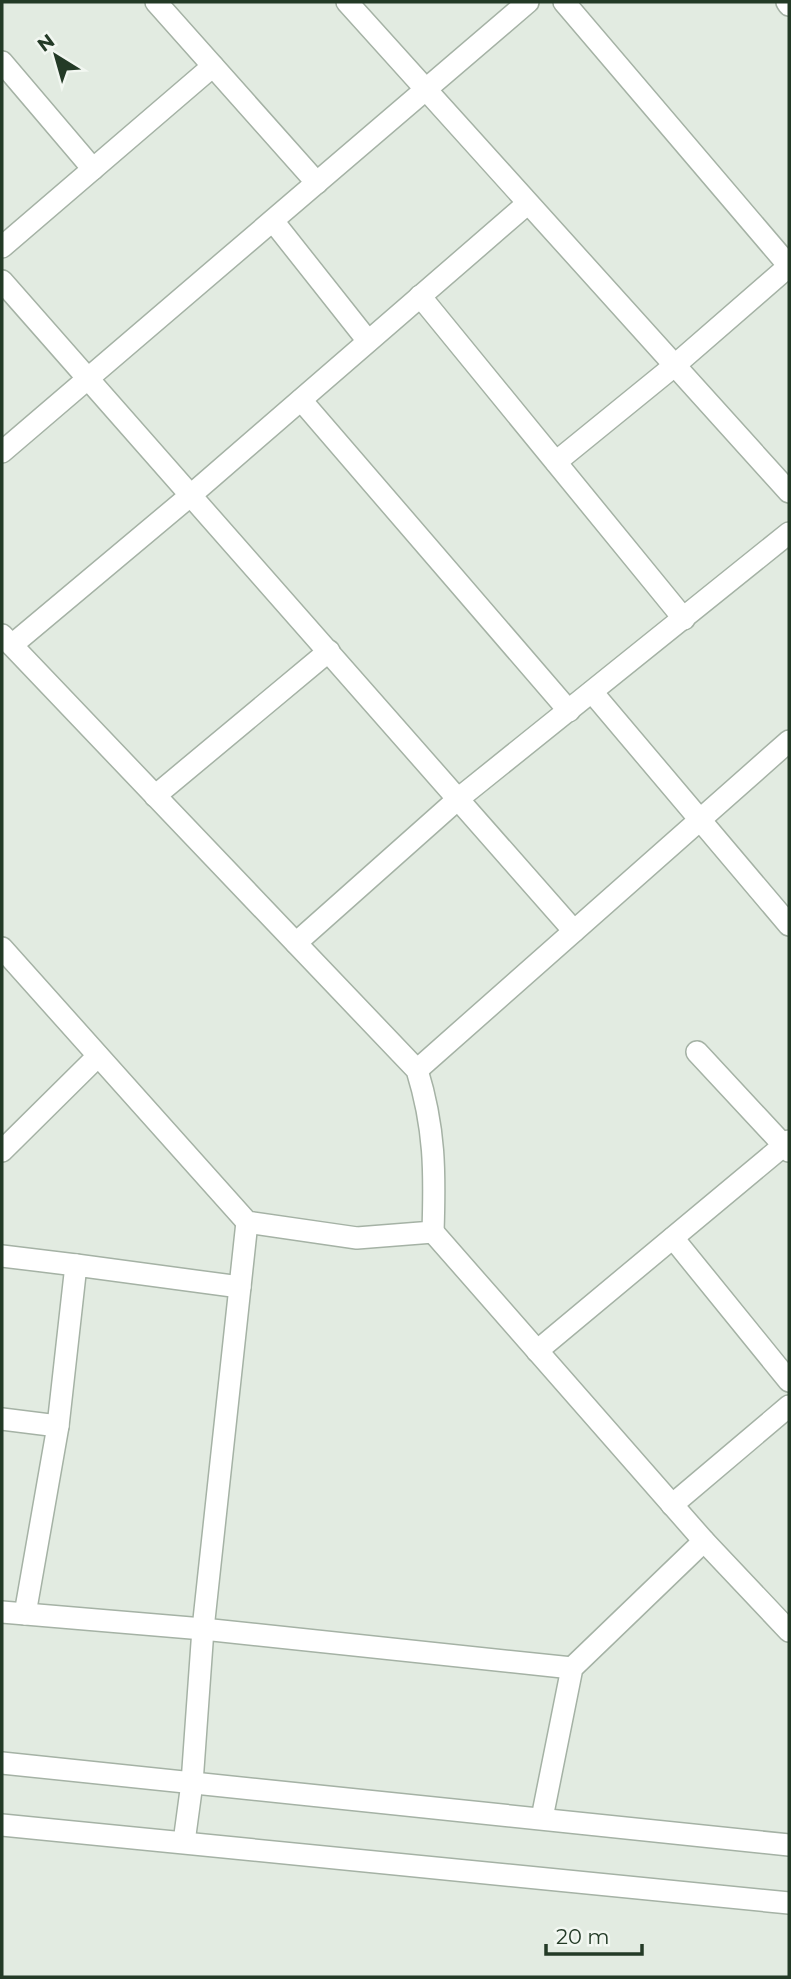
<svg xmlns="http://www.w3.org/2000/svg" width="791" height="1979" viewBox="0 0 791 1979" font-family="Montserrat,sans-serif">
	<rect width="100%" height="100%" fill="#e2ebe1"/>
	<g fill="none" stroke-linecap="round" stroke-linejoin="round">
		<defs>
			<g id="minor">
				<polyline points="156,2 317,183"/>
				<polyline points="347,2 789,492"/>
				<polyline points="564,2 789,266"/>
				<polyline points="787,2 789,5"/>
				<polyline points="2,62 93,169"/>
				<polyline points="273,221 368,341"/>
				<polyline points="2,247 213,66"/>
				<polyline points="2,281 574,931"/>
				<polyline points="420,296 684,619"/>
				<polyline points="301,400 569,711"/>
				<polyline points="2,452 528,2"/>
				<polyline points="556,462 674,366 789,266"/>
				<path d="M2 635 417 1070C435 1128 435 1172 433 1232L357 1238 247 1222 2 948"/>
				<polyline points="12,645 191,495 527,204"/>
				<polyline points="592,692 789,925"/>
				<polyline points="155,796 329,651"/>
				<polyline points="296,943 458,799 789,533"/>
				<polyline points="697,1052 789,1151"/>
				<polyline points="417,1070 789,741"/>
				<polyline points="2,1151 98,1056"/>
				<polyline points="433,1232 704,1541 789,1631"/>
				<polyline points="673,1238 789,1381"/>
				<polyline points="2,1256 76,1265"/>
				<polyline points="537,1351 789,1141"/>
				<polyline points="2,1419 58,1426"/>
				<polyline points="672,1505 789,1406"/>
				<polyline points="2,1612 203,1629 572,1668"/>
				<polyline points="25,1614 58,1426 76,1265 240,1287"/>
				<polyline points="542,1818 572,1668 704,1541"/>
				<polyline points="184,1842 192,1783 203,1629 247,1222"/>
			</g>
			<g id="tertiary">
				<polyline points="2,1763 789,1845"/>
				<polyline points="2,1825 789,1903"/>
			</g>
		</defs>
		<use href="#minor" stroke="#a5b2a5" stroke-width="24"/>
		<use href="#tertiary" stroke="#a5b2a5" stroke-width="24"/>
		<use href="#minor" stroke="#fff" stroke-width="21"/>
		<use href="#tertiary" stroke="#fff" stroke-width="21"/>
	</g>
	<rect width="791" height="1979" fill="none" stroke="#233a26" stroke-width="7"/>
	<g transform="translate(56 56) rotate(323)" stroke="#f2f7f1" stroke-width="5" paint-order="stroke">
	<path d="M0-5L12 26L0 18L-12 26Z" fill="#233a26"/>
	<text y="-10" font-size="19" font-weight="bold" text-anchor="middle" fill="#233a26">N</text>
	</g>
	<path d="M546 1944v10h96v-10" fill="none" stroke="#233a26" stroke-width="3.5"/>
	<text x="556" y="1944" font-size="21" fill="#233a26" stroke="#f2f7f1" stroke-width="5" paint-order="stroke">20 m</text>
</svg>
